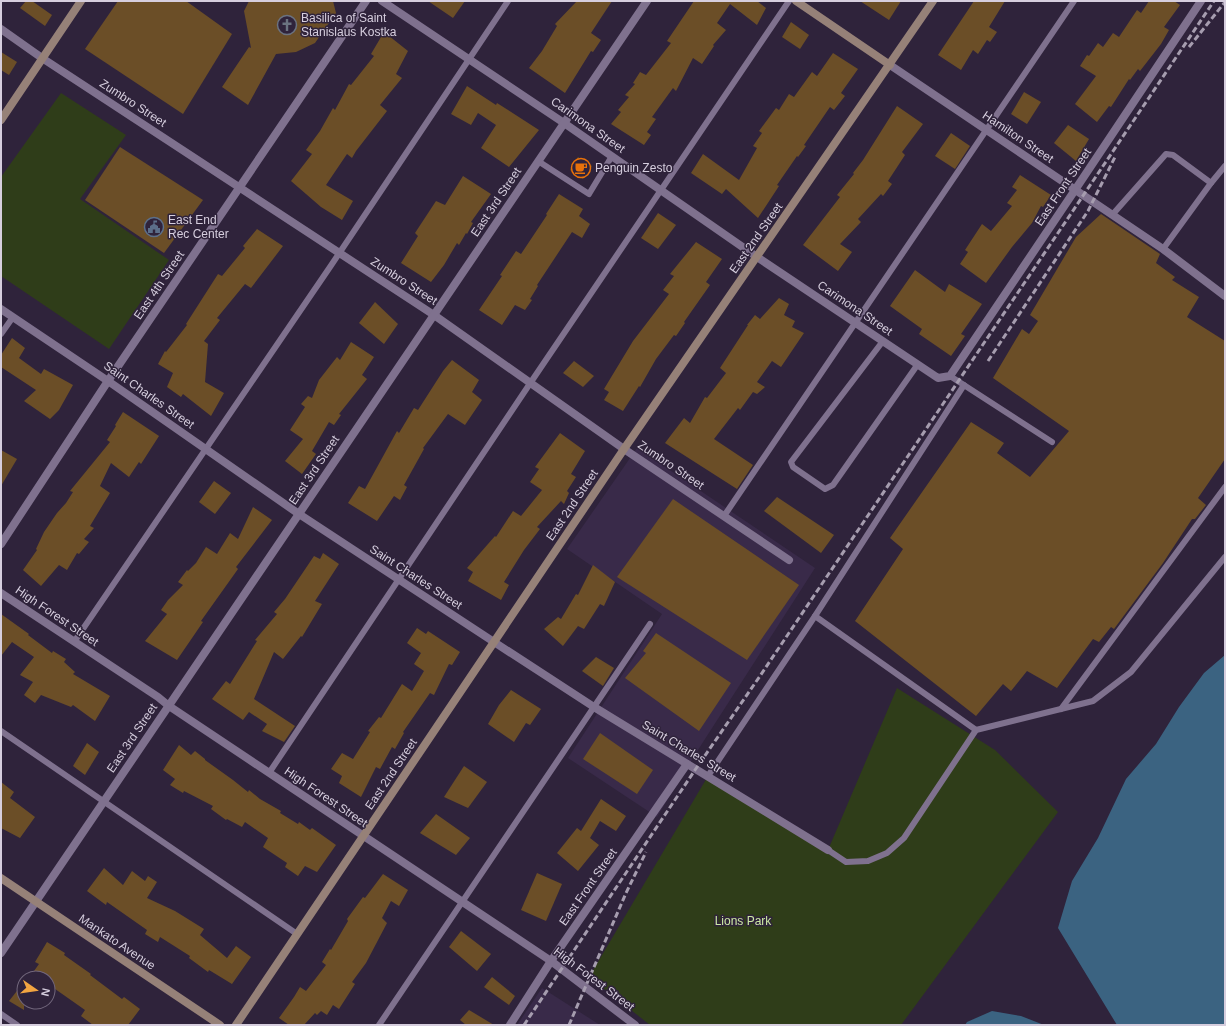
<svg xmlns="http://www.w3.org/2000/svg" width="1226" height="1026" viewBox="0 0 1226 1026" font-family="Arial,sans-serif">
	<rect width="100%" height="100%" fill="#2f233b"/>
	<g fill="#392a49">
		<polygon points="637,448 815,568 696,753 657,817 568,758 662,614 567,549"/>
		<polygon points="542,988 600,1025 517,1025"/>
	</g>
	<g fill="#2f3d19">
		<polygon points="61,93 126,135 80,199 169,260 109,349 1,276 1,177"/>
		<polygon points="897,688 995,750 1058,812 901,1025 650,1025 589,977 708,776 828,850"/>
	</g>
	<g fill="#3b6381">
		<polygon points="1225,655 1225,1025 1117,1025 1058,928 1072,881 1098,838 1126,779 1156,744 1179,707 1204,673"/>
		<polygon points="992,1011 1021,1016 1044,1025 965,1025 967,1022"/>
	</g>
	<g fill="#6b4e27">
		<polygon points="26,1 32,1 52,15 45,26 20,8"/>
		<polygon points="118,1 186,1 232,34 183,114 85,49"/>
		<polygon points="249,1 333,1 336,13 315,43 296,52 276,54 248,105 222,87 249,47 251,48 244,11"/>
		<polygon points="428,1 465,1 453,18"/>
		<polygon points="577,1 612,1 591,33 601,40 593,52 591,51 565,93 529,68 542,51 557,26 555,24"/>
		<polygon points="694,1 757,1 766,8 757,25 730,4 717,23 726,30 713,45 714,46 702,64 693,58 676,91 673,88 652,117 656,119 647,132 651,135 644,145 611,124 621,112 618,110 629,97 625,95 635,84 633,83 640,72 646,75 671,43 667,41"/>
		<polygon points="860,1 901,1 889,20"/>
		<polygon points="974,1 1005,1 989,27 997,32 990,42 987,40 978,54 973,50 961,70 938,55"/>
		<polygon points="1149,1 1174,1 1180,5 1164,27 1169,30 1161,44 1140,71 1138,69 1130,80 1129,79 1111,107 1109,106 1097,122 1075,104 1096,76 1080,66 1087,55 1089,56 1098,43 1103,47 1113,33 1119,37 1137,10 1141,13"/>
		<polygon points="791,22 809,35 800,49 782,37"/>
		<polygon points="384,32 408,51 396,74 402,78 380,105 387,111 356,151 352,158 347,154 326,185 353,201 342,220 321,207 291,181 312,154 306,150 320,131 333,108 335,110 349,84 351,85 374,56 371,54"/>
		<polygon points="1,52 17,62 9,75 1,70"/>
		<polygon points="833,53 858,69 841,93 845,96 834,110 830,107 804,145 806,146 798,157 797,156 777,185 779,186 758,218 726,189 722,194 691,173 703,154 739,180 757,148 753,146 762,133 759,131 776,108 779,110 789,94 794,97 812,72 817,76"/>
		<polygon points="467,86 496,105 497,103 539,130 509,167 481,148 496,125 478,113 471,125 451,114"/>
		<polygon points="1024,92 1041,102 1027,124 1011,114"/>
		<polygon points="897,106 923,124 902,152 905,155 888,181 892,184 883,196 881,194 858,219 861,222 840,244 852,252 838,271 803,245 840,197 837,195 854,174 853,173 863,160"/>
		<polygon points="1068,125 1089,139 1076,161 1054,143"/>
		<polygon points="951,133 970,146 955,169 935,156"/>
		<polygon points="120,147 203,200 164,253 85,200"/>
		<polygon points="578,157 592,166 583,179 570,170"/>
		<polygon points="1020,175 1051,195 1043,207 1041,206 1032,223 1012,247 986,283 960,264 968,252 965,250 982,224 991,231 1012,206 1007,203 1017,190 1012,187"/>
		<polygon points="463,176 491,194 471,222 473,223 467,234 466,233 459,245 457,243 444,265 431,282 401,263 418,236 415,233 436,201 445,205"/>
		<polygon points="559,194 583,209 579,216 590,224 582,238 572,232 537,285 538,286 530,299 532,300 525,310 515,305 502,325 479,310 502,276 500,275 516,251 521,254 547,215 546,214"/>
		<polygon points="658,213 676,225 658,249 641,238"/>
		<polygon points="1101,214 1160,254 1156,263 1175,277 1172,280 1199,297 1187,317 1225,341 1225,459 1198,498 1206,505 1195,519 1192,519 1163,563 1114,629 1111,627 1099,642 1093,639 1057,688 1027,671 1011,691 1003,684 976,716 855,621 903,549 890,538 971,422 1004,443 997,453 1030,477 1069,431 993,378 1022,329 1029,334 1038,321 1030,315 1076,237"/>
		<polygon points="257,229 283,246 251,288 245,284 217,318 220,320 204,341 208,344 205,382 224,393 211,416 183,394 181,397 167,387 173,373 158,364 165,351 166,352 187,325 186,324 218,274 222,276 245,248 243,246"/>
		<polygon points="696,242 722,259 706,282 710,285 684,322 685,323 676,336 674,335 656,359 640,387 639,386 623,411 604,400 609,392 604,389 633,341 669,294 663,290 674,276 670,274"/>
		<polygon points="915,270 945,292 949,284 982,304 961,334 965,336 951,356 919,334 922,329 890,306"/>
		<polygon points="779,298 789,304 784,315 795,321 792,327 804,333 781,367 772,361 757,382 765,387 757,394 753,392 740,410 738,408 714,439 753,465 737,489 665,443 684,418 690,423 705,397 707,398 726,373 720,368 748,325 747,325 755,315 760,319"/>
		<polygon points="375,302 398,324 384,344 359,323"/>
		<polygon points="12,338 25,348 19,358 41,374 44,369 73,385 59,410 50,419 24,401 36,390 1,367 1,355"/>
		<polygon points="351,342 374,357 362,375 367,379 339,414 341,415 334,425 329,422 312,451 316,454 302,474 285,461 303,439 290,430 305,407 301,404 308,396 312,398 319,380 337,357 340,360"/>
		<polygon points="452,360 479,380 472,392 482,400 465,425 448,414 423,448 424,449 404,485 407,487 400,500 394,496 377,521 348,503 359,486 365,489 397,431 399,433 414,408 418,410 443,371"/>
		<polygon points="574,361 594,376 583,387 563,373"/>
		<polygon points="123,412 159,436 141,464 139,462 129,477 111,463 100,486 110,493 90,526 94,528 84,539 89,542 79,554 77,553 67,570 59,565 41,586 23,570 37,550 36,549 44,532 57,513 66,503 73,492 70,491 110,442 107,440 116,426 115,425"/>
		<polygon points="560,433 585,451 571,474 576,477 567,491 569,493 564,504 561,501 537,527 540,529 524,550 504,582 509,585 501,600 468,581 473,572 467,568 495,536 496,537 513,511 521,516 542,490 530,482 539,469 535,467"/>
		<polygon points="1,450 17,459 1,486"/>
		<polygon points="214,481 231,493 215,514 199,502"/>
		<polygon points="777,497 834,535 821,553 764,511"/>
		<polygon points="673,499 799,585 747,660 617,577"/>
		<polygon points="253,507 272,520 236,567 238,569 201,621 203,622 177,660 145,641 167,614 161,610 168,600 183,585 178,582 187,570 188,571 196,563 206,547 217,554 230,533 238,539"/>
		<polygon points="323,553 339,564 315,601 322,604 302,637 301,636 283,659 274,652 254,699 295,726 284,742 262,731 267,724 249,712 243,720 212,699 226,681 230,684 257,641 255,640 277,614 274,612 285,599 314,556 320,559"/>
		<polygon points="593,565 615,582 604,606 600,604 584,629 578,626 563,646 544,629 558,617 561,619 576,594 578,595"/>
		<polygon points="1,614 29,634 28,635 52,653 53,651 66,659 64,662 75,672 73,674 110,696 95,721 73,705 71,707 41,695 35,703 24,695 33,682 20,675 34,657 12,642 1,656"/>
		<polygon points="417,628 426,634 428,631 460,652 452,665 449,664 434,695 430,693 403,732 404,733 395,749 392,747 380,769 376,767 361,797 339,783 342,776 331,769 342,753 353,759 370,732 368,731 379,717 381,718 402,684 412,691 424,671 414,664 421,653 407,643"/>
		<polygon points="656,633 731,683 699,731 625,678 646,653 643,651"/>
		<polygon points="596,657 614,668 603,686 582,671"/>
		<polygon points="511,690 541,709 530,725 526,723 514,742 488,724 499,705"/>
		<polygon points="600,733 653,770 637,794 583,759"/>
		<polygon points="87,743 99,752 85,775 73,766"/>
		<polygon points="179,745 191,755 195,751 205,759 205,760 233,780 248,792 249,790 260,799 281,811 280,813 298,824 299,822 310,830 312,828 336,845 317,872 305,866 298,876 285,867 287,863 263,847 268,838 245,822 242,827 227,819 226,820 211,809 213,806 184,791 183,793 170,785 175,779 163,770"/>
		<polygon points="464,766 487,782 468,808 444,797"/>
		<polygon points="1,782 14,792 10,798 35,817 20,838 1,828"/>
		<polygon points="601,799 626,816 616,831 600,821 590,838 599,845 578,871 557,853 577,828 581,831"/>
		<polygon points="436,814 470,838 456,855 420,833"/>
		<polygon points="104,868 123,885 132,871 145,881 148,876 157,882 147,898 175,911 204,929 200,935 227,958 236,946 251,957 232,984 209,970 208,972 189,958 190,956 160,937 158,942 145,934 147,930 107,902 106,905 87,891"/>
		<polygon points="537,873 562,884 546,921 521,910"/>
		<polygon points="383,874 408,890 399,906 391,901 382,918 387,923 366,963 352,982 355,984 339,1009 333,1005 327,1015 321,1011 317,1015 315,1013 304,1025 289,1025 279,1018 294,997 300,987 306,991 326,965 322,962 330,949 331,950 348,921 347,919 363,897 365,898"/>
		<polygon points="461,931 491,954 477,971 449,947"/>
		<polygon points="47,942 65,953 64,955 91,974 90,975 122,999 124,997 140,1009 128,1025 93,1025 81,1016 85,1010 48,984 48,978 29,978 39,964 35,962"/>
		<polygon points="492,977 515,996 509,1005 484,987"/>
		<polygon points="24,982 24,1010 9,1001"/>
		<polygon points="469,1010 494,1025 466,1025 460,1020"/>
	</g>
	<g fill="none" stroke-linecap="round" stroke-linejoin="round">
		<g stroke="#7f718e" stroke-width="6">
			<polyline points="538,161 589,194 612,156"/>
			<polyline points="1113,214 1166,154 1173,155 1211,183"/>
			<polyline points="1163,249 1211,183 1225,166"/>
			<polyline points="1,334 13,317"/>
			<polyline points="883,341 791,462 793,467 825,489 833,485 918,364"/>
			<polyline points="950,376 1052,442"/>
			<polyline points="724,516 1074,1"/>
			<polyline points="815,616 976,730"/>
			<polyline points="74,642 330,267 508,1"/>
			<polyline points="1061,709 1225,487"/>
			<polyline points="1,731 297,934"/>
			<polyline points="269,773 531,382 789,1"/>
			<polyline points="708,776 815,616 964,385"/>
			<polyline points="828,850 846,862 868,861 887,853 904,838 976,730 1093,701 1131,672 1225,557"/>
			<polyline points="1,1014 17,1025"/>
			<polyline points="379,1025 650,624"/>
		</g>
		<g stroke="#7f718e" stroke-width="8">
			<polyline points="382,1 564,123 757,257 938,378 950,376 1075,190 1201,1"/>
			<polyline points="1,29 42,58 434,315 624,449 789,560"/>
			<polyline points="890,65 1163,249 1225,296"/>
			<polyline points="1,309 108,381 299,514 494,642 594,707 828,850"/>
			<polyline points="1,544 108,381 366,1"/>
			<polyline points="1,593 158,697 169,706 551,961 635,1025"/>
			<polyline points="1,953 647,1"/>
			<polyline points="510,1025 551,961 687,764"/>
		</g>
		<g stroke="#968178" stroke-width="8">
			<polyline points="796,1 890,65"/>
			<polyline points="1,120 81,1"/>
			<polyline points="1,878 220,1025"/>
			<polyline points="236,1025 624,449 933,1"/>
		</g>
		<g stroke="#a69daf" stroke-width="3" stroke-dasharray="6 3" stroke-linecap="butt">
			<polyline points="1189,47 1225,2"/>
			<polyline points="988,361 1088,211 1115,157"/>
			<polyline points="524,1025 695,770 760,676 1214,1"/>
			<polyline points="569,1025 626,893 646,852"/>
		</g>
	</g>
	<defs>
		<symbol id="church-ring" viewBox="-11 -11 22 22"><circle r="9.5" fill="#2f233b" stroke="#6b7280" stroke-width="1.5"/><path d="M-1.2-6h2.4v3.5h3.3v2.4h-3.3V6h-2.4V-.1h-3.3v-2.4h3.3Z" fill="#6b7280"/></symbol>
		<symbol id="cafe-ring" viewBox="-11 -11 22 22"><circle r="9.5" fill="#2f233b" stroke="#e8710a" stroke-width="1.5"/><path d="M-5.5-4.5H6V0H3Q3 3.5 0 3.5H-2.5Q-5.5 3.5-5.5 0ZM3-3.2v2h1.7v-2ZM-6 4.5H4V6H-6Z" fill="#e8710a"/></symbol>
		<symbol id="civic-ring" viewBox="-11 -11 22 22"><circle r="9.5" fill="#2f233b" stroke="#5c6f8a" stroke-width="1.5"/><path d="M-.6-6.5H3V-4.5H.6V-3L4-1V1h2V6H-6V1h2V-1L-.6-3ZM-1.2 2.5V6h2.4V2.5Z" fill="#5c6f8a"/></symbol>
	</defs>
	<g fill-rule="evenodd">
		<use href="#church-ring" x="276" y="14" width="22" height="22"/>
		<use href="#cafe-ring" x="570" y="157" width="22" height="22"/>
		<use href="#civic-ring" x="143" y="216" width="22" height="22"/>
	</g>
	<g text-anchor="middle" dominant-baseline="central" stroke-width="3" stroke-linejoin="round" paint-order="stroke">
		<g font-size="12" fill="#d6cede" stroke="#2f233b" text-anchor="start">
			<text x="301" y="18">Basilica of Saint<tspan x="301" dy="14">Stanislaus Kostka</tspan></text>
			<text x="595" y="168">Penguin Zesto</text>
			<text x="168" y="220">East End<tspan x="168" dy="14">Rec Center</tspan></text>
		</g>
		<g font-size="12" fill="#d6cede" stroke="#2f233b">
			<text transform="translate(133 103) rotate(33)">Zumbro Street</text>
			<text transform="translate(588 125) rotate(35)">Carimona Street</text>
			<text transform="translate(1018 137) rotate(34)">Hamilton Street</text>
			<text transform="translate(1063 187) rotate(-56)">East Front Street</text>
			<text transform="translate(496 202) rotate(-56)">East 3rd Street</text>
			<text transform="translate(756 238) rotate(-55)">East 2nd Street</text>
			<text transform="translate(404 281) rotate(33)">Zumbro Street</text>
			<text transform="translate(159 285) rotate(-56)">East 4th Street</text>
			<text transform="translate(855 308) rotate(34)">Carimona Street</text>
			<text transform="translate(149 395) rotate(35)">Saint Charles Street</text>
			<text transform="translate(671 465) rotate(34)">Zumbro Street</text>
			<text transform="translate(314 470) rotate(-56)">East 3rd Street</text>
			<text transform="translate(572 505) rotate(-56)">East 2nd Street</text>
			<text transform="translate(416 577) rotate(33)">Saint Charles Street</text>
			<text transform="translate(57 616) rotate(34)">High Forest Street</text>
			<text transform="translate(132 738) rotate(-56)">East 3rd Street</text>
			<text transform="translate(689 751) rotate(31)">Saint Charles Street</text>
			<text transform="translate(391 774) rotate(-56)">East 2nd Street</text>
			<text transform="translate(326 797) rotate(34)">High Forest Street</text>
			<text transform="translate(588 887) rotate(-55)">East Front Street</text>
			<text transform="translate(117 942) rotate(34)">Mankato Avenue</text>
			<text transform="translate(594 979) rotate(37)">High Forest Street</text>
		</g>
		<g font-size="12" fill="#cbe8a2" stroke="#2f233b">
			<text x="743" y="921">Lions Park</text>
		</g>
	</g>
	<rect width="1226" height="1026" fill="none" stroke="#d6cede" stroke-width="4"/>
	<g transform="translate(36 990) rotate(103)"><circle r="19" fill="#2f233b" stroke="#72677c"/>
	<path d="M0-3L7 15L0 10L-7 15Z" fill="#f2a541"/>
	<text y="-6" font-size="11" font-weight="bold" text-anchor="middle" fill="#d6cede">N</text>
	</g>
</svg>
